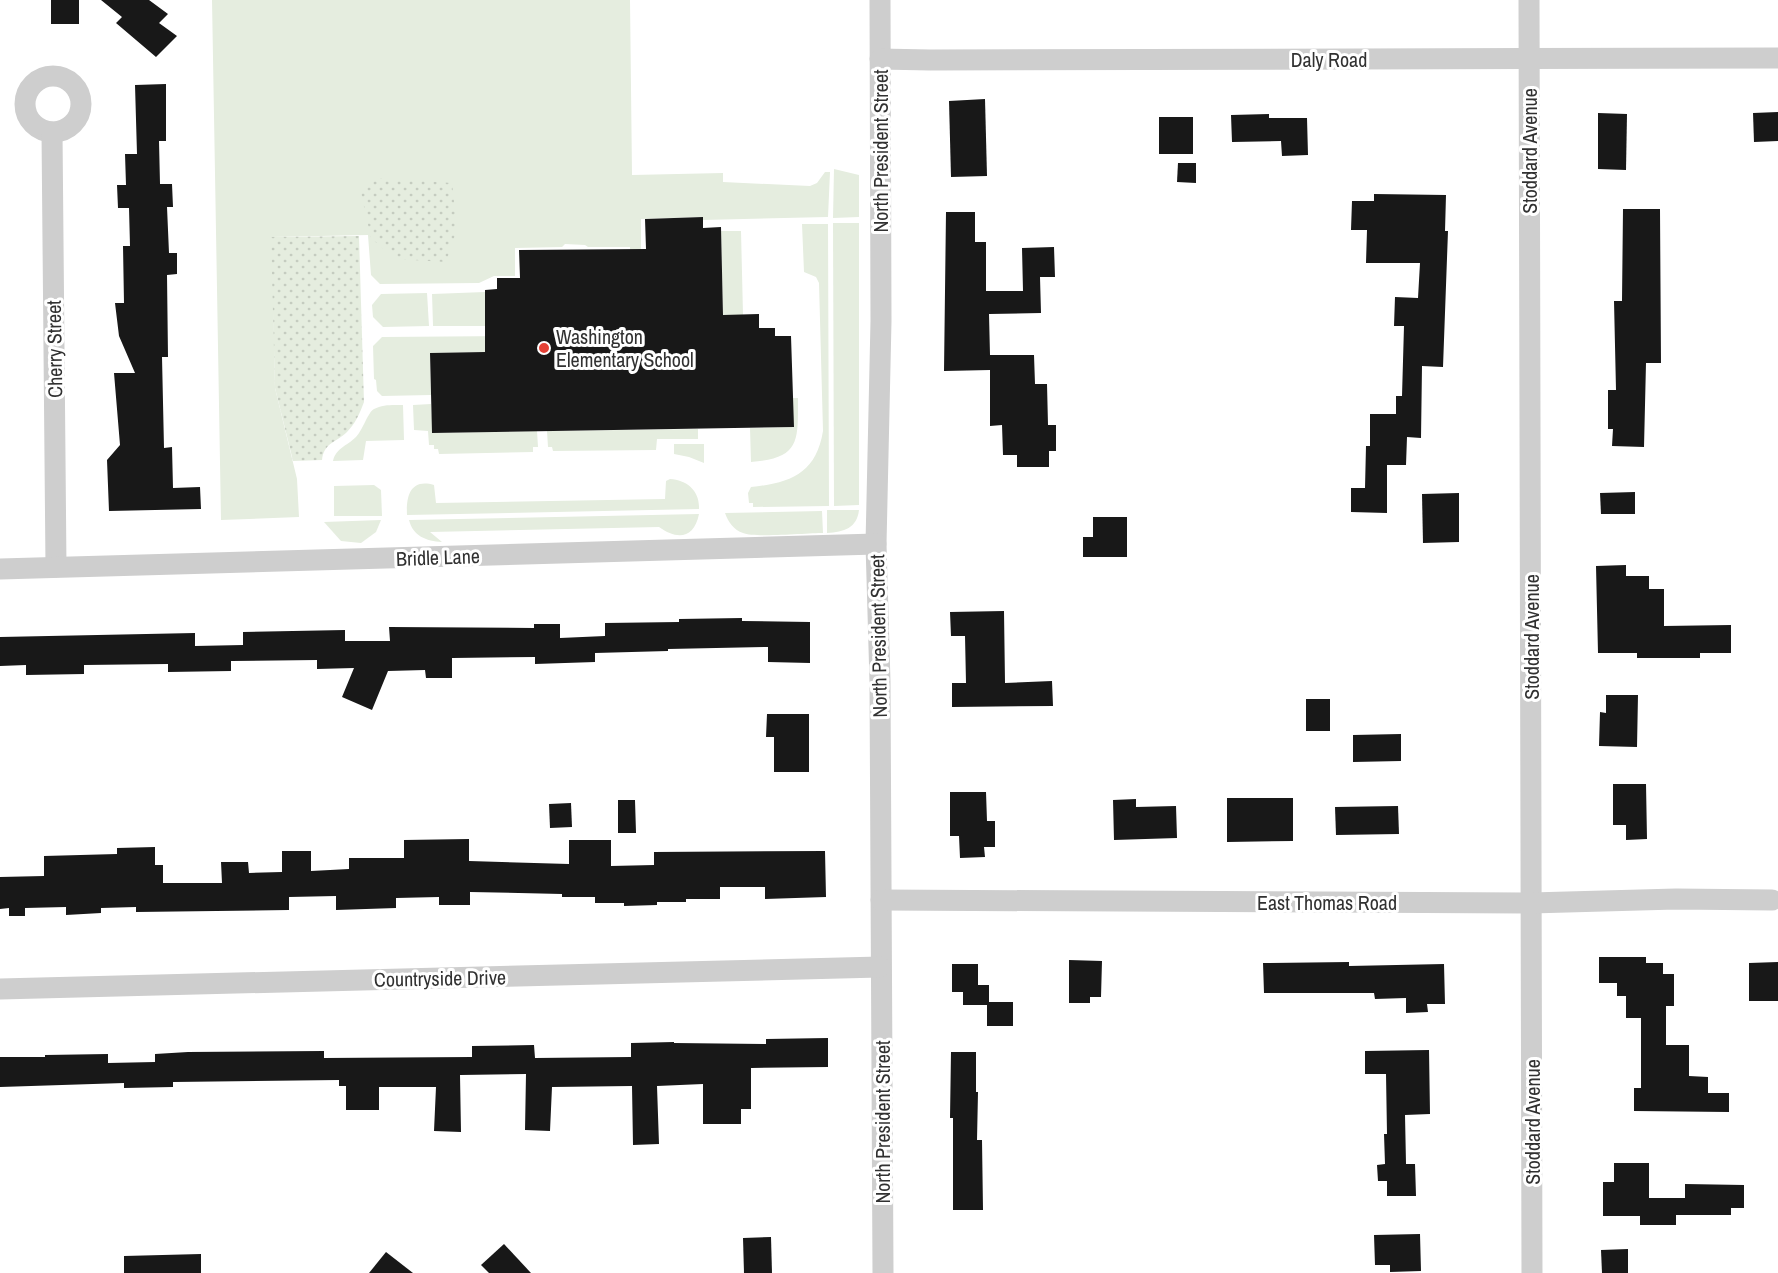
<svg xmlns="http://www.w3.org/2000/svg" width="1778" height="1273" viewBox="0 0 1778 1273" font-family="'Archivo Narrow',sans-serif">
	<defs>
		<pattern id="park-dots" width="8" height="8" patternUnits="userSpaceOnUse" patternTransform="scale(1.5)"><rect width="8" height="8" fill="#e5eddf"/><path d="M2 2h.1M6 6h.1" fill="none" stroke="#c5ccc0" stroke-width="1.8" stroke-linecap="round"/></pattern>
	</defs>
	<rect width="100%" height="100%" fill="#fff"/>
	<g fill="#e5eddf">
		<polygon points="212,0 630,0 632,175 723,173 723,182 810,186 817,183 825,172 830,172 828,217 703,220 703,217 641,219 641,316 632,316 630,247 588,247 585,245 565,244 562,247 515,248 515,276 494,276 479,283 380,284 371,275 368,235 272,237 275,388 297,479 299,517 221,520"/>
		<polygon points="834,169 859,175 859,217 833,218"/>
		<polygon points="833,223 859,223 859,505 834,506"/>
		<path d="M802 224H828L829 506 753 507V503H749L748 493 751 487C790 483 816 474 823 431L819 283 816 277 804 272Z"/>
		<polygon points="721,231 741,231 743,315 723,315"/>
		<polygon points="485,292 486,326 433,326 432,294"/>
		<polygon points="427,293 429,326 383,327 373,317 372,305 381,294"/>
		<polygon points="511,336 511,352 430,353 431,395 382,396 377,391 376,380 374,379 373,346 382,337"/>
		<path d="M793 398H798C798 442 800 458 751 462L750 428 793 427Z"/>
		<polygon points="431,404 433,433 537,431 538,447 533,447 533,452 439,454 438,449 434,449 434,445 429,445 428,431 414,430 413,405"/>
		<path d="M403 405 404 440 366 441 363 460 333 461C336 448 347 446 356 437 363 430 368 412 374 409 383 404 394 405 403 405Z"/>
		<polygon points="698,429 698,439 657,439 656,450 553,451 552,447 548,447 547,431"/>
		<polygon points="674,444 704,444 704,463 689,457 674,454"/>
		<path d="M670 479C687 480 700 491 699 509L407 515C406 497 410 478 434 485L436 503 665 499 666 481Z"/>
		<polygon points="374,485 381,490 382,516 334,516 334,486"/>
		<path d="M827 510H859C857 528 844 532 827 533Z"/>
		<path d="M822 511 823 533C807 533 755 538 743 533 734 530 728 522 725 513Z"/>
		<path d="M699 514C694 539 677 540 659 527L430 532 442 542C426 541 413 536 409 520Z"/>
		<polygon points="381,520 376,532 361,543 341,541 324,522"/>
	</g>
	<g fill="url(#park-dots)">
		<polygon points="378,178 452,183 457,229 446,262 395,259 371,238 361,193"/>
		<path d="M359 236 364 402C360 413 355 424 347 432 335 443 324 443 322 460L293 461 275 388 271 237Z"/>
	</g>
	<g fill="#181818">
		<rect x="51" y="0" width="28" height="24"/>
		<polygon points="101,0 149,0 168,14 159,23 177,36 156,57 116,23 122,17"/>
		<polygon points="166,84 166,141 159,141 160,184 172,184 173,207 167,207 169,253 177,253 177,274 167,275 168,357 162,357 164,448 172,447 173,488 200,487 201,509 109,511 107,460 120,445 114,373 135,373 119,336 115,303 124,303 123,246 130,246 129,208 118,208 117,185 126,185 125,154 137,154 135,85"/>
		<polygon points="985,99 987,176 951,177 949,101"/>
		<polygon points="1778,112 1778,141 1754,142 1753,113"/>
		<polygon points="1598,113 1627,114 1626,170 1598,169"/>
		<polygon points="1269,114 1269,118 1307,118 1308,155 1282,156 1281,141 1232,142 1231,115"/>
		<rect x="1159" y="117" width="34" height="37"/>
		<polygon points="1178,163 1196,163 1196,183 1177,182"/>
		<polygon points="1374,194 1446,195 1445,231 1448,231 1443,367 1422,366 1421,438 1407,437 1406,465 1387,465 1387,513 1351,512 1351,488 1365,488 1366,446 1370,446 1370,414 1396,414 1396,396 1402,396 1404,326 1394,326 1395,297 1418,298 1420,263 1366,263 1367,230 1351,230 1352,201 1374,201"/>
		<polygon points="1623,209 1660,209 1661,363 1646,363 1644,447 1612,446 1613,429 1608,429 1608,390 1616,390 1614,301 1622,301"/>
		<polygon points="946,212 975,212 975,242 986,242 986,291 1023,291 1022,248 1054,247 1055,277 1040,277 1041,313 989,314 990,355 1034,355 1035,384 1047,384 1048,425 1056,425 1056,451 1049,451 1049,467 1017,467 1017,455 1003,455 1002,425 990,426 990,370 944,371"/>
		<polygon points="703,217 703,228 721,227 723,315 759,314 759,328 775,328 775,336 791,336 794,427 432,433 430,353 485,352 485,290 497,289 497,278 520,278 519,250 646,249 645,219"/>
		<polygon points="1635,492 1635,514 1601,514 1600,493"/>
		<polygon points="1459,493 1459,542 1423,543 1422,494"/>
		<polygon points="1093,517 1127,517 1127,557 1083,557 1083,537 1093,537"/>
		<polygon points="1626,565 1626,576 1649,576 1649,589 1664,589 1664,626 1731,625 1731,653 1700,653 1700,658 1637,658 1637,653 1598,653 1596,566"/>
		<polygon points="1004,611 1005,683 1052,681 1053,706 952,707 952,683 966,683 965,636 951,636 950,612"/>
		<polygon points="742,618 742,621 810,622 810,663 768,662 768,647 668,649 668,651 595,653 595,662 535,664 535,657 452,658 452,678 426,678 425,670 388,671 372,710 342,697 354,668 317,669 317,660 231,661 231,671 168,672 168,664 84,665 84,674 26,675 26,665 0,666 0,637 195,633 195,646 243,645 243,632 345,630 345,641 390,641 389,627 534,628 534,624 560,624 560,638 605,636 605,623 679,622 679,619"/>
		<polygon points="1606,695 1638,695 1637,747 1599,746 1600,712 1606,713"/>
		<rect x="1306" y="699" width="24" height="32"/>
		<polygon points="767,714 809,714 809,772 774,772 774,737 766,737"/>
		<polygon points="1401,734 1401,761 1353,762 1353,735"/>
		<polygon points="1613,784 1646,784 1647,839 1626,840 1626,825 1613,825"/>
		<polygon points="950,792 986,792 987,821 995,821 995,847 984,847 985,857 960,858 959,836 950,836"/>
		<polygon points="1227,798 1293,798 1293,841 1227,842"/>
		<polygon points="1136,799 1136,807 1176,806 1177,838 1114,840 1113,800"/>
		<polygon points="618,800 635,800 636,833 618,833"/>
		<polygon points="571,803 572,827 550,828 549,804"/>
		<polygon points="1398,806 1399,834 1336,835 1335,807"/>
		<polygon points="469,839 469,861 569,864 569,840 611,840 611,866 654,865 654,852 825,851 826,897 765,899 765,887 720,887 720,899 686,899 686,902 657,902 657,905 624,906 624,903 595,903 595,897 562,897 562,894 470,892 470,905 439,905 439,897 396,898 396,908 336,910 336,896 289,897 289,910 136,912 136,907 101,908 101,913 66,915 66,907 25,908 25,916 9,916 9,908 0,909 0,877 44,876 44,856 117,854 117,848 155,847 155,865 163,865 163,883 222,883 221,862 248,862 249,873 282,872 282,851 311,851 311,871 349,869 349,858 404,858 404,840"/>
		<polygon points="1599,957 1646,957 1646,963 1663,963 1663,974 1674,974 1674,1006 1666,1006 1666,1045 1689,1045 1689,1076 1708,1077 1708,1093 1729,1093 1729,1112 1634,1111 1634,1088 1641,1088 1641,1018 1626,1018 1626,996 1617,996 1617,983 1599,983"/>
		<polygon points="1069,960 1102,961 1101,997 1090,997 1090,1003 1069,1003"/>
		<polygon points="1349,962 1349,966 1444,964 1445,1004 1427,1004 1428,1012 1406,1013 1406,998 1375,999 1374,993 1264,993 1263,963"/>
		<polygon points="1778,962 1778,1001 1749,1001 1749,963"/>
		<polygon points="952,964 978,964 978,985 989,985 989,1002 1013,1002 1013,1026 987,1026 987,1005 963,1005 963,992 952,992"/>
		<polygon points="828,1038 828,1067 751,1068 751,1109 741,1109 741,1124 703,1124 703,1084 657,1086 659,1144 633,1145 632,1086 552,1087 550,1131 525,1130 526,1074 460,1075 461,1132 434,1131 436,1087 379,1087 379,1110 346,1110 346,1086 339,1086 339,1080 173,1082 173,1087 124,1088 124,1083 0,1087 0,1057 45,1057 45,1055 108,1054 108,1063 155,1062 155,1054 188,1052 324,1051 324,1058 472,1057 472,1046 534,1045 535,1058 631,1057 631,1043 674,1042 674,1043 766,1044 766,1039"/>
		<polygon points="1429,1050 1430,1114 1405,1115 1406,1164 1415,1164 1416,1196 1387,1196 1387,1181 1378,1181 1377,1165 1385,1164 1384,1134 1387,1134 1386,1074 1365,1074 1365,1051"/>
		<polygon points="951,1052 976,1052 976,1092 978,1092 977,1140 982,1140 983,1210 953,1210 953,1118 950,1118"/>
		<polygon points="1614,1163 1649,1163 1649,1198 1685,1198 1685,1184 1744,1185 1744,1208 1731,1208 1731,1215 1676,1215 1676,1225 1640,1225 1640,1216 1603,1216 1603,1182 1614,1182"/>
		<polygon points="1420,1234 1421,1271 1390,1272 1390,1265 1375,1265 1374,1235"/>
		<polygon points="771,1237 772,1273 744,1273 743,1238"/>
		<polygon points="504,1244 531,1273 489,1273 481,1265"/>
		<polygon points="1628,1249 1628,1273 1602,1273 1601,1250"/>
		<polygon points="386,1252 413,1273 369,1273"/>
		<polygon points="201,1254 201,1273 124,1273 124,1256"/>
	</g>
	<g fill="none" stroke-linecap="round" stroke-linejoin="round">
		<g stroke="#cecece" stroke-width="21">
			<polyline points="880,0 881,321 876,544 880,682 883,1273"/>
			<polyline points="1529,0 1532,1273"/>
			<polyline points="880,59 930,60 1778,58"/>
			<circle cx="53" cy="104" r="28"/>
			<polyline points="52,132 56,567"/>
			<polyline points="0,569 876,544"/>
			<polyline points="881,900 1531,903 1676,899 1772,900"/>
			<polyline points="0,989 880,967"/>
		</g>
	</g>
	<circle fill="#e44136" stroke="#fff" stroke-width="2" cx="544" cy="348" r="6"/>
	<g text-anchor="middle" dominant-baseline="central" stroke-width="6" stroke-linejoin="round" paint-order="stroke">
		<g font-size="20" fill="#313131" stroke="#fff">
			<text x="1329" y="59">Daly Road</text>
			<text transform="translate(880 151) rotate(-90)">North President Street</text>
			<text transform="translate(1529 151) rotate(-90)">Stoddard Avenue</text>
			<text transform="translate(54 349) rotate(-91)">Cherry Street</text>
			<text transform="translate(438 557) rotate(-2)">Bridle Lane</text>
			<text transform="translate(878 636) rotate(-91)">North President Street</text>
			<text transform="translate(1531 637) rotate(-90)">Stoddard Avenue</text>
			<text x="1327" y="902">East Thomas Road</text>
			<text transform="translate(440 978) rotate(-1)">Countryside Drive</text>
			<text transform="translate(882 1122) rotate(-90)">North President Street</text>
			<text transform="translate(1532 1122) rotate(-90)">Stoddard Avenue</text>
		</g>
		<g font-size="20" fill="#313131" stroke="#fff" text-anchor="start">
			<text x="556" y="336">Washington<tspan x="556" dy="23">Elementary School</tspan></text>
		</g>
	</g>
</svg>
